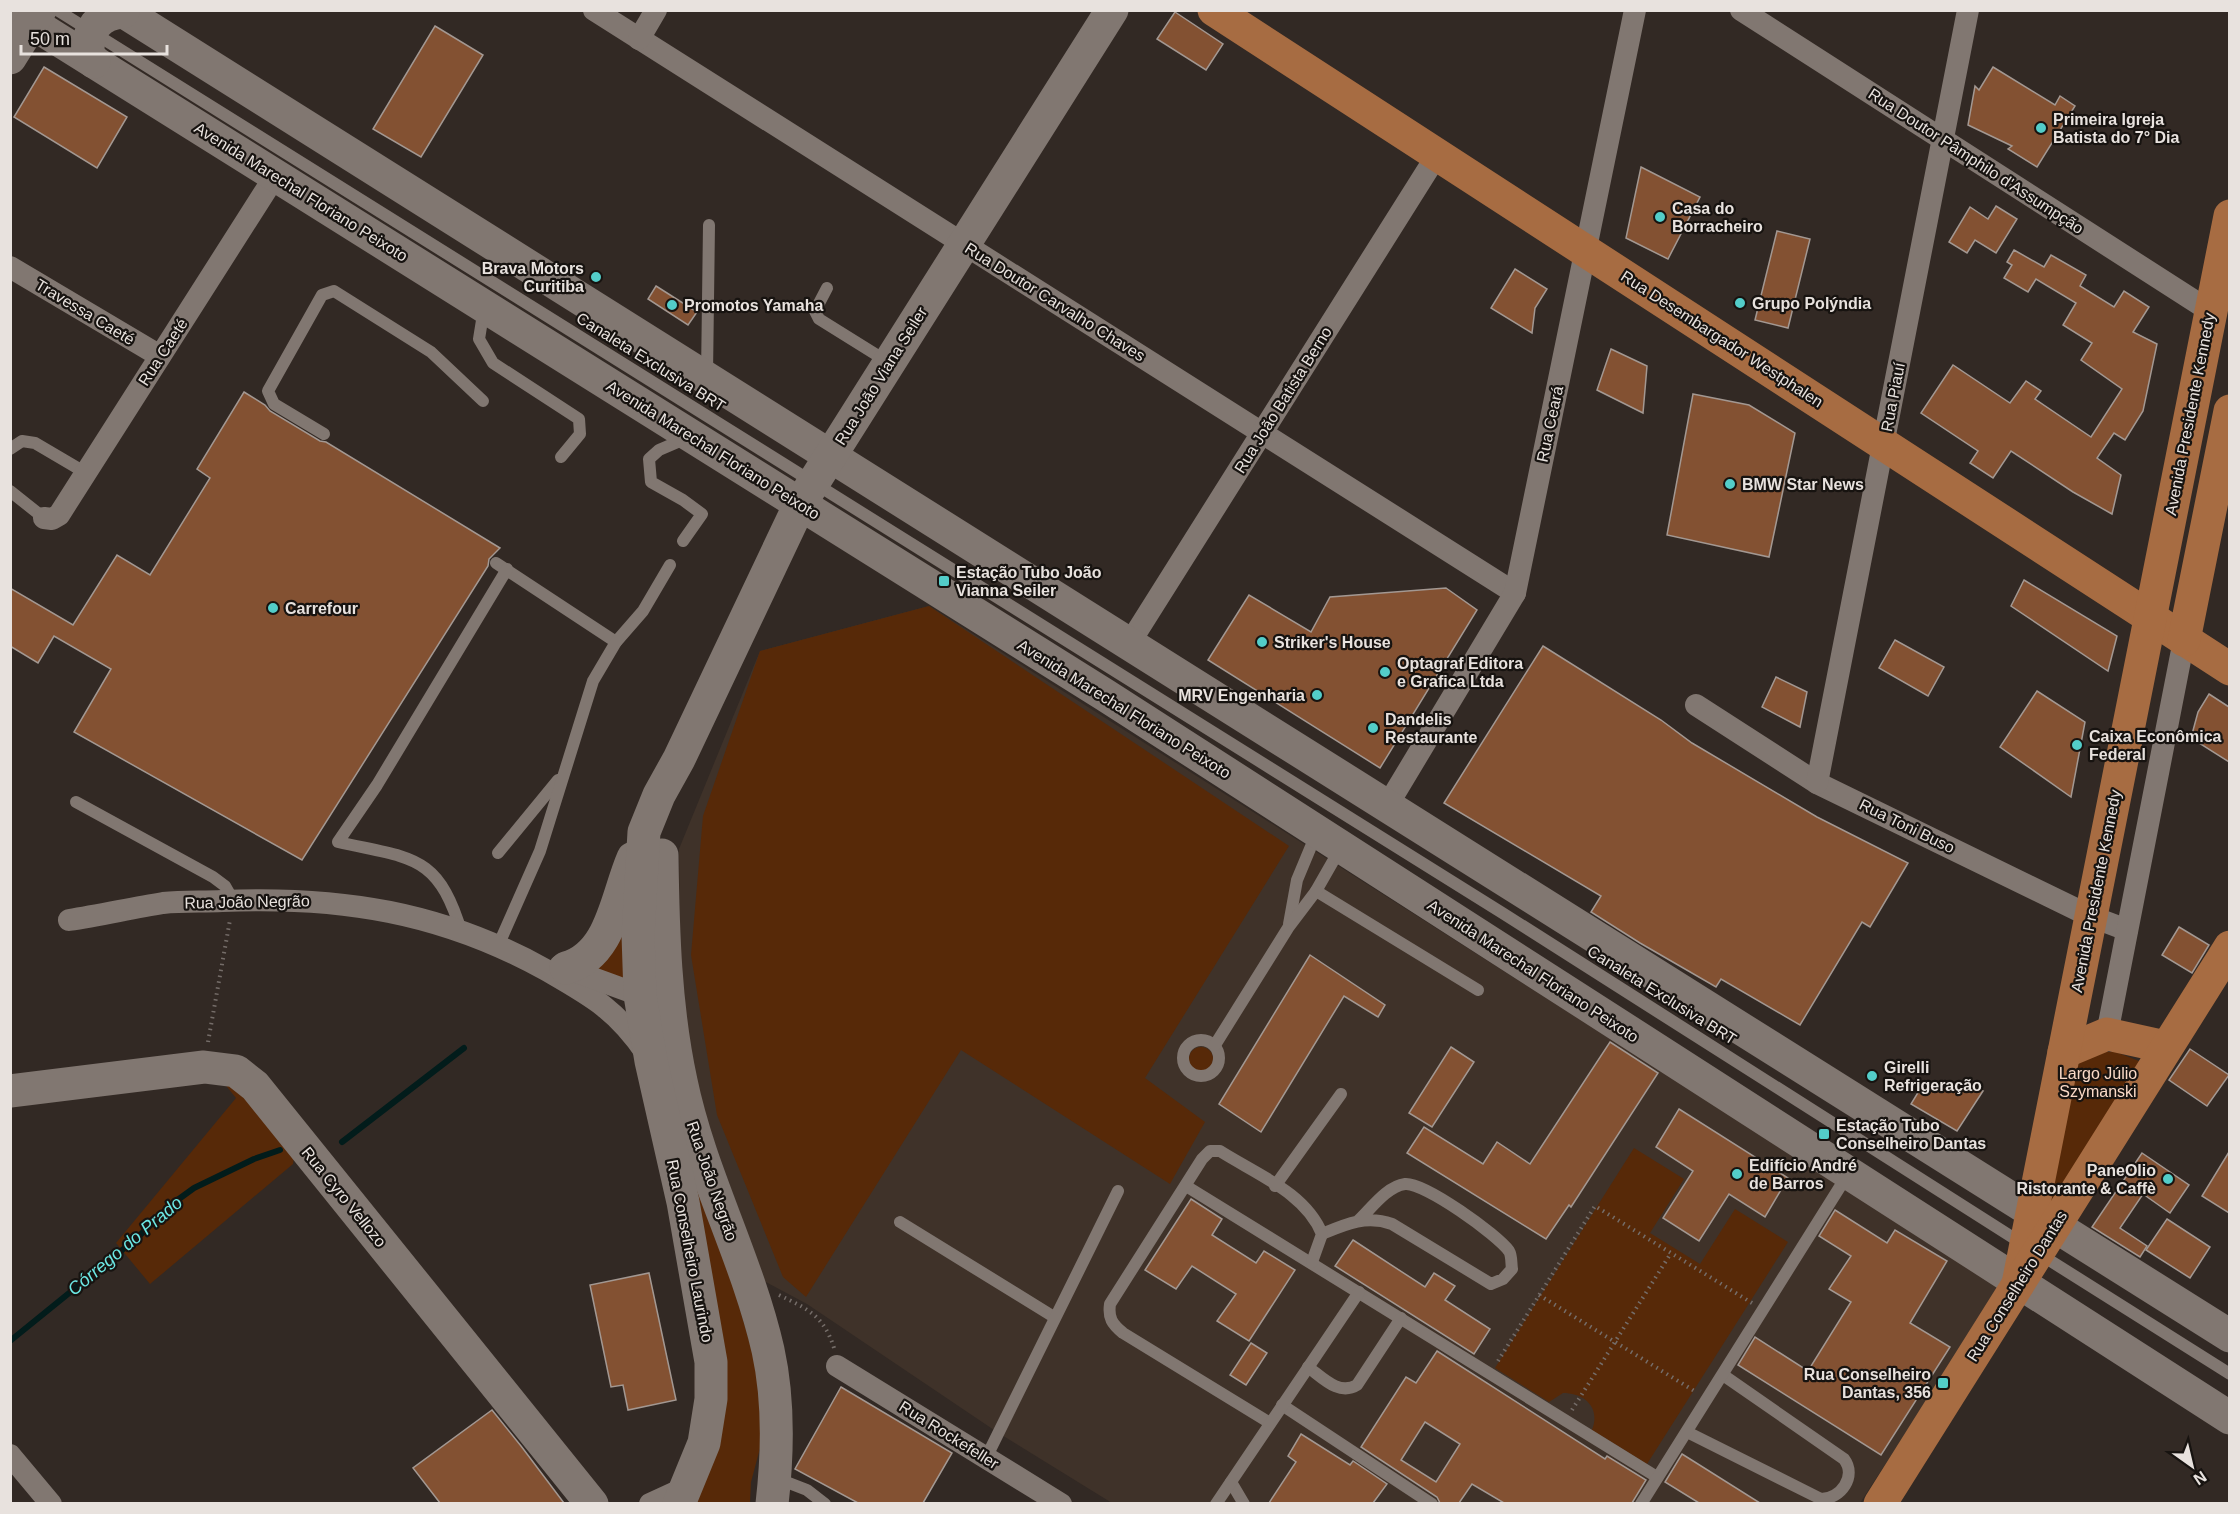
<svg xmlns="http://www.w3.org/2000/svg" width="2240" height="1514" viewBox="0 0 2240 1514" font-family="Arial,sans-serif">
	<rect width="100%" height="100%" fill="#322924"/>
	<polygon fill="#3f3229" points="929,606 2001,1287 1860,1503 1112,1503 997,1432 807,1304 764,1281 702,1107 680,999 679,849 760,651"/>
	<g fill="#572908">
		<polygon points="929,606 1289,846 1145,1078 1205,1122 1170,1184 961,1050 806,1297 783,1277 717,1115 691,955 703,816 760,651"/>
		<polygon points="626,890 626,979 595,970"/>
		<polygon points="653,1009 755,1361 763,1437 751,1482 750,1503 693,1503 718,1441"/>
		<circle cx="1201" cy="1059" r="12"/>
		<polygon points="2105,1052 2116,1052 2144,1063 2056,1204 2048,1199 2074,1068 2083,1060"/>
		<polygon points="219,1077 234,1078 295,1148 293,1164 150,1284 116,1243 236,1098"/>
		<path d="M1634 1148 1684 1179 1650 1233 1700 1264 1735 1209 1788 1242 1647 1464 1592 1430C1601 1407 1584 1393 1563 1393L1549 1402 1495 1368Z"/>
	</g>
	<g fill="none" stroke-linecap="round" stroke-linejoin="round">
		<g stroke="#021c1b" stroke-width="6">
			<polyline points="342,1142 464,1048"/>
			<polyline points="10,1341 137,1238 172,1204 194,1188 254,1159 280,1150"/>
		</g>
	</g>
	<g fill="#835132" stroke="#a39892" stroke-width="1.5" fill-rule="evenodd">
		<polygon points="1175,12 1223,44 1206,70 1157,39"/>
		<polygon points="435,26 483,55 421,157 373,129"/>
		<polygon points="44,67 127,117 97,168 14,117"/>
		<polygon points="1993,67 2055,105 2060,96 2075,106 2037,167 2008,149 2012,146 1968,125 1975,86 1979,90"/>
		<polygon points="1641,167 1700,197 1668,259 1626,238"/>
		<polygon points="1996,206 2017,219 1996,253 1975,240 1967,253 1949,242 1970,207 1988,219"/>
		<polygon points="1777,231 1810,239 1788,328 1755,320"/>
		<polygon points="2014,250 2044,267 2051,255 2086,275 2080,286 2114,307 2124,291 2149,307 2133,332 2157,344 2143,411 2125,440 2114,433 2097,458 2121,475 2112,514 2073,492 2011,451 1993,478 1970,463 1978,451 1921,413 1953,365 2010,403 2026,381 2041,391 2035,399 2091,437 2122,389 2081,360 2092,343 2063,325 2076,303 2036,279 2028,292 2004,278 2012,265 2007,262"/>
		<polygon points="1515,269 1547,289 1535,308 1532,333 1491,308"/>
		<polygon points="656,286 697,312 688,325 648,299"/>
		<polygon points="1611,349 1647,366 1643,413 1597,390"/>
		<polygon points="244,392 265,405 270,411 320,441 326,442 500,548 489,559 488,566 302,860 74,732 111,669 54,636 38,663 10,646 10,588 73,625 117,555 150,575 210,478 197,469"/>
		<polygon points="1693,394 1749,405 1795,433 1769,557 1667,535"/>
		<polygon points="2024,580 2117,636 2108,671 2011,606"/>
		<polygon points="1446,588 1477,610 1380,768 1208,660 1249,595 1311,632 1330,597"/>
		<polygon points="1895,640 1944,667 1928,696 1879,668"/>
		<polygon points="1543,646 1661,720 1692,743 1817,817 1908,863 1870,927 1862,922 1800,1025 1721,979 1716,987 1640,943 1591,912 1601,896 1444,803"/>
		<polygon points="1776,677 1807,692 1800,727 1762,707"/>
		<polygon points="2037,691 2085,722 2071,797 2000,747"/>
		<polygon points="2209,694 2229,707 2229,762 2191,738 2198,712"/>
		<polygon points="2179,927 2209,945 2192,973 2162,955"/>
		<polygon points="1310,955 1385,1005 1378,1017 1344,996 1261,1132 1219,1104"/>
		<polygon points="1610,1042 1658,1073 1571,1207 1569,1205 1546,1239 1407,1153 1424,1127 1483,1164 1497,1142 1530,1164"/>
		<polygon points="1451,1047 1474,1062 1432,1127 1409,1113"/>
		<polygon points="2190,1049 2229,1075 2207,1106 2169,1080"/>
		<polygon points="1925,1081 1983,1091 1957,1131 1911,1104"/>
		<polygon points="1679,1109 1788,1178 1765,1217 1729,1194 1699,1241 1663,1218 1693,1171 1656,1147"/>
		<polygon points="2229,1152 2229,1213 2202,1196"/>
		<polygon points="2142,1153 2189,1185 2170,1213 2143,1194 2120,1228 2147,1246 2140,1257 2092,1227"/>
		<polygon points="1191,1199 1222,1219 1212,1235 1256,1263 1264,1251 1295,1270 1249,1341 1217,1321 1236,1294 1192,1266 1176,1289 1145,1270"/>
		<polygon points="1835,1210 1887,1243 1895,1230 1947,1261 1910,1323 1950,1347 1881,1455 1738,1365 1755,1337 1808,1371 1851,1302 1829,1289 1851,1256 1819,1236"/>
		<polygon points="2167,1219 2210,1247 2190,1278 2146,1250"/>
		<polygon points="1353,1240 1425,1287 1434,1273 1455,1286 1445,1300 1490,1329 1474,1354 1335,1266"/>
		<polygon points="649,1273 676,1400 628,1410 623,1385 611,1387 590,1285"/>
		<polygon points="1251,1343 1267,1353 1246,1385 1230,1375"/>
		<path d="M1437 1351 1605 1459 1607 1456 1646 1480 1632 1503H1504L1472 1484 1459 1503H1440L1437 1497 1361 1447 1406 1377 1416 1383ZM1425 1422 1460 1444 1436 1482 1401 1460Z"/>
		<polygon points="841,1387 952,1453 923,1503 858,1503 795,1469"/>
		<polygon points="492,1410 521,1446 564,1503 440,1503 413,1468"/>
		<polygon points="1301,1434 1350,1465 1353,1461 1387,1484 1373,1503 1269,1503 1296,1462 1288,1456"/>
		<polygon points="1682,1454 1760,1503 1699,1503 1665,1482"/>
	</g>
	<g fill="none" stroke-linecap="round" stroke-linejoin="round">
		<g stroke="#756d69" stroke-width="4" stroke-dasharray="1.5 4.5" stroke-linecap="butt">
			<polyline points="208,1042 230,920"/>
			<path d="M779 1295C808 1309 824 1316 834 1348"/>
			<polyline points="1539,1295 1696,1392"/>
			<polyline points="1498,1361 1595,1206 1752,1303"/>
			<polyline points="1572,1410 1671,1253"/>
		</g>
		<g stroke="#817771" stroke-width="12">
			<polyline points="57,10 1504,914 2023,1244"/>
			<polyline points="827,288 815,311 819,319 888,362"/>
			<polyline points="484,308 479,339 493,363 579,419 580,434 561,457"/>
			<polyline points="707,375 709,225"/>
			<polyline points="324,434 274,404 268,391 322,295 334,291 431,352 483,401"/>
			<polyline points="10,449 22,441 35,443 86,473"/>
			<polyline points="10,491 44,518"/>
			<polyline points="683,541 702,514 683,500 651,482 649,459 659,450 687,438"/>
			<polyline points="496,563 616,642"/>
			<polyline points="76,802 213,877 225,886 233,900"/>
			<polyline points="498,853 558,780"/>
			<polyline points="1316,891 1478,990"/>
			<polyline points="1289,924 1297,880 1317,832"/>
			<path d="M462 934C438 853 412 859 338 842L377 785 507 569"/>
			<polyline points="498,946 540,851 593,681 616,642 643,611 670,565"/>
			<circle cx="1201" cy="1058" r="18"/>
			<polyline points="1215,1045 1288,928 1316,891 1340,849"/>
			<polyline points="1186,1186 1657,1477"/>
			<polyline points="1275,1186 1341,1094"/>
			<polyline points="900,1222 1054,1317"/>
			<path d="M1322 1234C1346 1224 1366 1215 1392 1224L1491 1284 1503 1279 1512 1269C1511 1263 1512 1256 1509 1251 1498 1235 1424 1182 1405 1184 1387 1186 1370 1210 1358 1221"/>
			<polyline points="2038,1253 2230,1374"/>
			<path d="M1308 1367C1323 1378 1339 1396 1357 1385L1401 1318"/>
			<polyline points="1282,1405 1432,1504"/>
			<path d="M1270 1423 1123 1333C1112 1324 1108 1318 1110 1304L1202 1159 1210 1151H1220C1256 1174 1306 1193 1322 1234L1312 1262"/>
			<path d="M1687 1432 1821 1499C1841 1499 1857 1476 1844 1459L1723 1375"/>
			<polyline points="986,1458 1118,1191"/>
			<polyline points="776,1478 807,1490 825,1504"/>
			<polyline points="1231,1482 1244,1504"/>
			<polyline points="1216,1504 1359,1292"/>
			<polyline points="1641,1504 1848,1174"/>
		</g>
		<g stroke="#817771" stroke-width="22">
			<polyline points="594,10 1515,593"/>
			<polyline points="1741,10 2210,311"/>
			<polyline points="639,39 656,10"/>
			<polyline points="10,267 160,356"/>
			<polyline points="44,518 52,519 59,515 275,176"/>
			<polyline points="1129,644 1437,155"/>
			<polyline points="1696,705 1817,783 2090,916 2127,930"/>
			<polyline points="1817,783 1968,10"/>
			<polyline points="1387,806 1515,593 1635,10"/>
			<path d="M69 920C101 915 132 908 163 903 183 901 203 902 222 901 340 896 442 912 546 970 591 996 616 1009 646 1053"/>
			<polyline points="560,966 653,1000"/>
			<polyline points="2107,1034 2184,640"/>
			<polyline points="837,1366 1061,1504"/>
			<polyline points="10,1455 51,1504"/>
			<polyline points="650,1504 687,1487"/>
		</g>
		<g stroke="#817771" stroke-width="33">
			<polyline points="11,10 1105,695 2230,1418"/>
			<polyline points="121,10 2230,1336"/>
			<polyline points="10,58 40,10"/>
			<path d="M94 62 88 54C87 30 98 14 123 12"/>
			<path d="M662 855C663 931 665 1007 681 1081 700 1173 747 1258 768 1350 779 1400 778 1452 772 1504"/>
			<path d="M566 968C612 955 616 897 633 858"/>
			<polyline points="10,1091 204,1067 236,1071 255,1086 592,1504"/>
			<polyline points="679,1504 704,1443 711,1399 711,1362 683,1202 651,1061 640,995 638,935 644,832 659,795 679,759 800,504 1112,10"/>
		</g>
		<g stroke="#a76c42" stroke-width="33">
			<polyline points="1214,10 2230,669"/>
			<polyline points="2184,640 2230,411"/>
			<polyline points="2064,1052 2107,1034 2166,1047"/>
			<polyline points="2018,1284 2230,216"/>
			<polyline points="1880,1504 2230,947"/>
		</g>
	</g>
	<g fill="#53cdc9" stroke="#171310" stroke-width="2">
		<circle cx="2041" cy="128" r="6"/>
		<circle cx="1660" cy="217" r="6"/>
		<circle cx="596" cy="277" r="6"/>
		<circle cx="1740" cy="303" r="6"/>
		<circle cx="672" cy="305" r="6"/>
		<circle cx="1730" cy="484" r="6"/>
		<rect x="938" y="575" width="12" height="12" rx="3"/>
		<circle cx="273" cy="608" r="6"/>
		<circle cx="1262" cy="642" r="6"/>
		<circle cx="1385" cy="672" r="6"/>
		<circle cx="1317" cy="695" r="6"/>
		<circle cx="1373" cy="728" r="6"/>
		<circle cx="2077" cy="745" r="6"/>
		<circle cx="1872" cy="1076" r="6"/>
		<rect x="1818" y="1128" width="12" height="12" rx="3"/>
		<circle cx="1737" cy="1174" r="6"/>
		<circle cx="2168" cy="1179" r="6"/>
		<rect x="1937" y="1377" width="12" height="12" rx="3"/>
	</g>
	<g text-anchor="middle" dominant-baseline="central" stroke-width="4.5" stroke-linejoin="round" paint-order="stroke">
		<g font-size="16" font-weight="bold" fill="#e8e2de" stroke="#171310" text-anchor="start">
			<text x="2053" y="119">Primeira Igreja<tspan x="2053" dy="18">Batista do 7° Dia</tspan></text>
			<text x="1672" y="208">Casa do<tspan x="1672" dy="18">Borracheiro</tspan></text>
			<text x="584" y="268" text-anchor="end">Brava Motors<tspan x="584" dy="18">Curitiba</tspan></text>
			<text x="1752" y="303">Grupo Polýndia</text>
			<text x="684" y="305">Promotos Yamaha</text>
			<text x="1742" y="484">BMW Star News</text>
			<text x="956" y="572">Estação Tubo João<tspan x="956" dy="18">Vianna Seiler</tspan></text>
			<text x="285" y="608">Carrefour</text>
			<text x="1274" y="642">Striker's House</text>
			<text x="1397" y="663">Optagraf Editora<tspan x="1397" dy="18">e Grafica Ltda</tspan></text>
			<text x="1305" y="695" text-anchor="end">MRV Engenharia</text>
			<text x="1385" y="719">Dandelis<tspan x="1385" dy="18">Restaurante</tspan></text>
			<text x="2089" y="736">Caixa Econômica<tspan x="2089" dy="18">Federal</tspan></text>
			<text x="1884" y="1067">Girelli<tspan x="1884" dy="18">Refrigeração</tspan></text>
			<text x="1836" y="1125">Estação Tubo<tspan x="1836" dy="18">Conselheiro Dantas</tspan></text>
			<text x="1749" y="1165">Edifício André<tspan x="1749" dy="18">de Barros</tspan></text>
			<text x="2156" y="1170" text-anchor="end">PaneOlio<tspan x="2156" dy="18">Ristorante &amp; Caffè</tspan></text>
			<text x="1931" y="1374" text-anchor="end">Rua Conselheiro<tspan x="1931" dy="18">Dantas, 356</tspan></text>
		</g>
		<g font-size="16" fill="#e8e2de" stroke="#171310">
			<text transform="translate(1976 161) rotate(33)">Rua Doutor Pâmphilo d'Assumpção</text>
			<text transform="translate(301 192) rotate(32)">Avenida Marechal Floriano Peixoto</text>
			<text transform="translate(1055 302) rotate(32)">Rua Doutor Carvalho Chaves</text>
			<text transform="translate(85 312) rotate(31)">Travessa Caeté</text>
			<text transform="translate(1722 339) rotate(33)">Rua Desembargador Westphalen</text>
			<text transform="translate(163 352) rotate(-57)">Rua Caeté</text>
			<text transform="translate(651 362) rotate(32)">Canaleta Exclusiva BRT</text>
			<text transform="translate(881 376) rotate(-58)">Rua João Viana Seiler</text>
			<text transform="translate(1893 397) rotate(-79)">Rua Piauí</text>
			<text transform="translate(1283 400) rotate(-58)">Rua João Batista Berno</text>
			<text transform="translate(2190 414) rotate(-79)">Avenida Presidente Kennedy</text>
			<text transform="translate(1550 424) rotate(-78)">Rua Ceará</text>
			<text transform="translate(713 450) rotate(32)">Avenida Marechal Floriano Peixoto</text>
			<text transform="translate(1124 709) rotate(32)">Avenida Marechal Floriano Peixoto</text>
			<text transform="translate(1907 826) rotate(26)">Rua Toni Buso</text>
			<text transform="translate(2096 891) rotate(-79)">Avenida Presidente Kennedy</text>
			<text transform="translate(247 902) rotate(-1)">Rua João Negrão</text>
			<text transform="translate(1533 971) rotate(33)">Avenida Marechal Floriano Peixoto</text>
			<text transform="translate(1662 995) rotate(32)">Canaleta Exclusiva BRT</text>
			<text transform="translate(712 1181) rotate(71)">Rua João Negrão</text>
			<text transform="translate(344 1197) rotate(51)">Rua Cyro Vellozo</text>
			<text transform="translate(690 1251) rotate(79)">Rua Conselheiro Laurindo</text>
			<text transform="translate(2017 1286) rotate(-58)">Rua Conselheiro Dantas</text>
			<text transform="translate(949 1435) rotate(32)">Rua Rockefeller</text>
		</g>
		<g font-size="16" fill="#fadac7" stroke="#171310">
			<text x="2098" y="1073">Largo Júlio<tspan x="2098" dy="18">Szymanski</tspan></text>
		</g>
		<g font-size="18" font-style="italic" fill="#6ce8e4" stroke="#171310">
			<text transform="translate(125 1246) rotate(-40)">Córrego do Prado</text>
		</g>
	</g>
	<rect width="2240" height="1514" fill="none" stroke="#e8e2de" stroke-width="24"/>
	<g transform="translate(2192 1466) rotate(146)" stroke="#171310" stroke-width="4.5" paint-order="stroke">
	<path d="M0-4.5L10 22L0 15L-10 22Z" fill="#e8e2de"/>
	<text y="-9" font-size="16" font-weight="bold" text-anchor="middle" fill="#e8e2de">N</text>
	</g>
	<path d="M21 45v9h146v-9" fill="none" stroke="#e8e2de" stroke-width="3"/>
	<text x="30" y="45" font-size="18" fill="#e8e2de" stroke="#171310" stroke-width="4.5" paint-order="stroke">50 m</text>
</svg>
